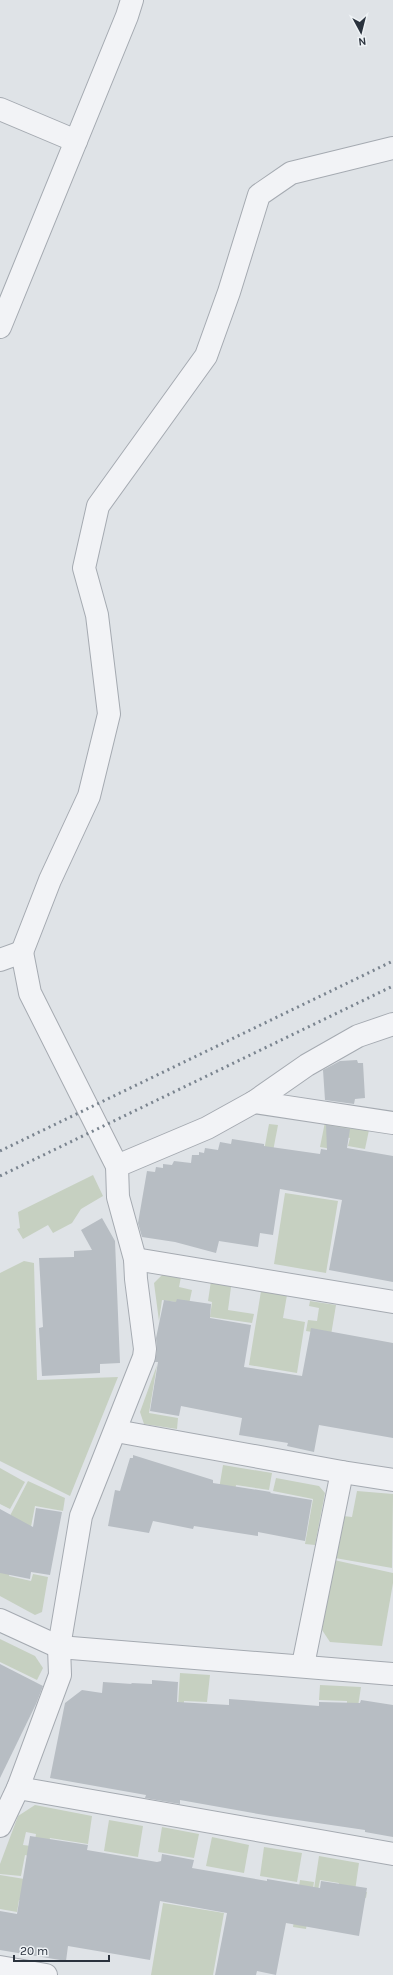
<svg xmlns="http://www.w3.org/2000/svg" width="393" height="1975" viewBox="0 0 393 1975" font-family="Karla,sans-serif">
	<rect width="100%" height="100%" fill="#dfe3e7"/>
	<g fill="#c6d0c1">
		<polygon points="325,1122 369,1130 365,1149 348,1146 350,1138 335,1135 332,1149 320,1147"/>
		<polygon points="269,1124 278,1125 266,1188 259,1177"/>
		<polygon points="93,1175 103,1196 81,1209 72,1223 53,1233 48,1225 23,1239 17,1229 20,1228 18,1212"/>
		<polygon points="285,1193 338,1201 326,1273 274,1264"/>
		<polygon points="24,1261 34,1263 37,1380 118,1377 70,1496 0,1461 0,1273"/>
		<polygon points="164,1273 181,1277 179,1287 192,1290 189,1304 162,1300 159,1321 154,1283"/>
		<polygon points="211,1281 226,1283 231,1287 228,1310 254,1314 252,1323 210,1317 212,1302 208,1301"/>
		<polygon points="261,1291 287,1295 283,1318 305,1322 297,1373 249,1365"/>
		<polygon points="310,1301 336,1305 331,1335 306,1331 308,1320 317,1321 319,1308 309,1306"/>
		<polygon points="157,1365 149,1413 178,1418 177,1429 144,1424 140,1412"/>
		<polygon points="223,1465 272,1473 269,1490 236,1485 235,1492 219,1489"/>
		<polygon points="0,1468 25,1482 10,1509 0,1504"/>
		<polygon points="276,1478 319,1486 325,1493 315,1545 305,1544 313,1499 273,1491"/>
		<polygon points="28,1481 65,1498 63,1511 35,1506 30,1532 17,1530 9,1576 31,1581 33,1574 48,1577 42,1612 35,1615 0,1596 0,1535"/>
		<polygon points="357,1491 393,1494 392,1568 335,1558 343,1516 352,1517"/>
		<polygon points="334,1560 393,1573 393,1583 382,1646 330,1642 322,1630"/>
		<polygon points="0,1639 35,1656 43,1668 37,1680 0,1662"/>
		<polygon points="180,1673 210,1675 207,1702 184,1701 182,1739 176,1738"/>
		<polygon points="320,1685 361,1687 351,1751 346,1750 347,1701 319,1700"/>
		<polygon points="35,1805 92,1816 88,1844 50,1838 49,1842 35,1840 36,1834 26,1832 23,1845 31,1846 29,1856 25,1855 21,1876 0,1874 0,1864 18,1816"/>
		<polygon points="109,1820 143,1826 138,1857 104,1851"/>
		<polygon points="162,1827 199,1834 194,1858 158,1852"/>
		<polygon points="212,1837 249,1845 244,1873 206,1866"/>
		<polygon points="264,1847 302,1853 297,1882 260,1876"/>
		<polygon points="319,1856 359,1863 355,1891 367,1892 366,1898 337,1893 339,1883 320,1880 318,1890 314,1889"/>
		<polygon points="0,1875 92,1890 57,1906 19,1900 17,1912 0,1909"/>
		<polygon points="300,1880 314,1882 306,1929 293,1927"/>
		<polygon points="163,1903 224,1913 213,1975 151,1975"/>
	</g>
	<g fill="#b7bdc3">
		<polygon points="357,1060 358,1063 363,1063 365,1098 355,1099 354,1104 325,1100 323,1070 340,1061"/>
		<polygon points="326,1125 350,1129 347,1148 393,1156 393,1282 329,1270 342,1200 280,1189 273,1235 260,1233 258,1247 219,1241 216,1253 175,1242 142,1237 138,1223 147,1171 155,1172 156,1167 163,1168 163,1164 172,1165 174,1161 191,1163 192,1155 199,1155 199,1152 204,1153 205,1148 218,1150 220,1142 231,1144 232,1139 264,1144 264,1146 320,1154 321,1149 327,1150"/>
		<polygon points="102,1218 115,1241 120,1363 100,1364 100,1373 42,1376 39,1328 43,1327 39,1258 74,1257 74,1251 92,1250 81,1230"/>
		<polygon points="177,1299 211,1304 210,1318 251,1325 244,1367 302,1376 311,1328 393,1343 393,1438 319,1425 314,1452 287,1446 288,1443 239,1435 242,1418 181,1406 179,1416 150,1411 158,1362 155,1362 157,1350 156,1338 164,1300 176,1302"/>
		<polygon points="133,1455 213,1480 213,1483 271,1492 270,1493 312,1500 305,1541 258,1532 258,1536 194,1526 193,1529 153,1521 149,1533 108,1526 115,1490 120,1491 130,1458 133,1458"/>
		<polygon points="36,1508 62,1512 50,1575 31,1572 30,1579 0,1573 0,1509 33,1527"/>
		<polygon points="0,1664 43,1686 36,1704 0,1778"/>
		<polygon points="152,1680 178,1682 177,1702 229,1705 229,1699 319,1706 319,1702 360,1703 361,1700 393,1705 393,1837 365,1832 365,1830 270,1816 180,1800 180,1804 145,1798 146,1795 50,1778 65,1703 82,1690 102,1693 103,1682 132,1684 131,1683 152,1684"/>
		<polygon points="30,1836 88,1845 87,1850 157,1862 161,1861 162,1854 194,1860 192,1868 267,1881 267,1879 320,1888 321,1881 367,1888 359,1936 286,1923 276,1975 257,1971 256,1975 215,1975 227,1913 160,1901 150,1960 68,1946 66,1961 0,1950 0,1911 17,1914"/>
	</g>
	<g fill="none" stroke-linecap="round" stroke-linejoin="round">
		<defs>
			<g id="minor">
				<polyline points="0,109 76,141"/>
				<polyline points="0,327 127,16 132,0"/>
				<polyline points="22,952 50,880 89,796 109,714 97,615 84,568 98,506 206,356 229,292 259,195 291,173 393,148"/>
				<polyline points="0,960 22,952 30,993 117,1166"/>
				<polyline points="254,1102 393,1123"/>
				<polyline points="135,1259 393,1302"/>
				<polyline points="116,1431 342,1472 393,1480"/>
				<polyline points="0,1620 59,1647 393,1674"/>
				<polyline points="303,1665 342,1472"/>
				<polyline points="18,1788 393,1854"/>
				<polyline points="0,1826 18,1788 60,1675 59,1647 81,1516 144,1357 145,1349 136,1279 135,1259 118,1197 117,1166 207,1128 254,1102 307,1065 358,1036 393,1024"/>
				<polyline points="0,1967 46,1975"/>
			</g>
		</defs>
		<use href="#minor" stroke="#a5aab1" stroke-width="24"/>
		<use href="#minor" stroke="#f2f3f6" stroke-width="22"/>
		<g stroke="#7a848f" stroke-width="3" stroke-dasharray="2 4" stroke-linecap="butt">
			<polyline points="0,1151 393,961"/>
			<polyline points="0,1176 393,986"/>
		</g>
	</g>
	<g transform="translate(361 32) rotate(173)" stroke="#eef2f5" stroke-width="3" paint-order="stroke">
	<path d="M0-3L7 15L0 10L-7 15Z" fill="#2a323d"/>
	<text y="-6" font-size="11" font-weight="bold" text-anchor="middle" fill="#2a323d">N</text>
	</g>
	<path d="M14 1955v6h95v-6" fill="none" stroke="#2a323d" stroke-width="2"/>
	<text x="20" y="1955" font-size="12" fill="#2a323d" stroke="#eef2f5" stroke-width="3" paint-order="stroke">20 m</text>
</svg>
